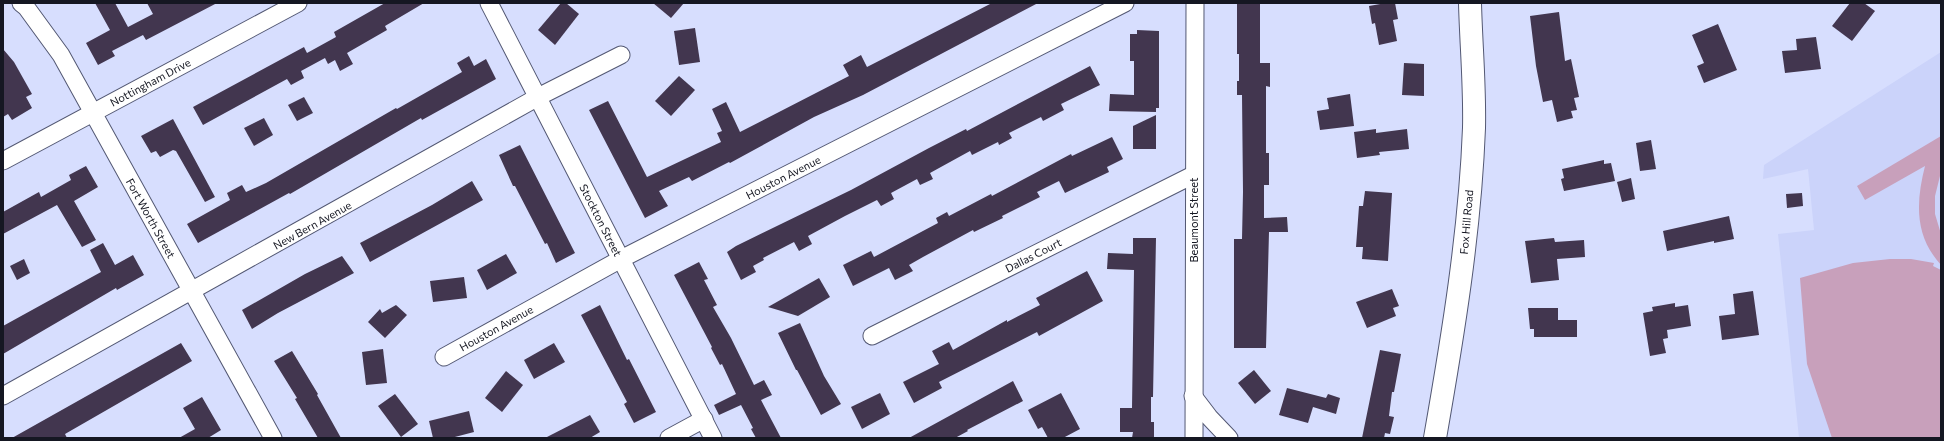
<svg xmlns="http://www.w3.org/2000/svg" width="1944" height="441" viewBox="0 0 1944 441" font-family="Commissioner,sans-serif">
	<rect width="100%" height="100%" fill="#d7defe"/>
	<polygon fill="#cbd3fa" points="1941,52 1941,438 1799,438 1778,234 1814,230 1808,169 1763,179 1764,165"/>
	<g fill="#c8a0bb">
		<path d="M1941 136V172L1935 196V214L1941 234V265C1914 235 1916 202 1925 166L1865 200 1857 186Z"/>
		<polygon points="1890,259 1911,259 1934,263 1933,266 1941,270 1941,438 1832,438 1807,364 1800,278 1853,263"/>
	</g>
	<g fill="#42364f">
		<polygon points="95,3 115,3 128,27 153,14 147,3 217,3 146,40 143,35 112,51 115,56 98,65 86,43 110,30"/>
		<polygon points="385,3 424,3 385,26 387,30 347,53 353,64 340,71 335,60 328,64 325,58 301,71 304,78 291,85 287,79 203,125 193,107 304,47 307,53 336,37 334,32"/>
		<polygon points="561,3 566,3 579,14 555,45 538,30"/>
		<polygon points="653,3 684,3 671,18"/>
		<polygon points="992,3 1038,3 863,95 814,117 730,163 729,162 692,181 689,177 659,191 668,206 645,218 589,110 608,101 647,177 721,142 717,133 722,131 712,109 726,102 740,132 849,76 843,65 861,55 867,67"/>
		<polygon points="1237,3 1260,3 1260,63 1270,63 1270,87 1266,86 1266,153 1269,153 1269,185 1264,185 1264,218 1287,217 1288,232 1269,232 1266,348 1234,348 1234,239 1242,239 1243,192 1242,95 1237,95 1237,81 1239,81 1239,54 1237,54"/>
		<polygon points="1386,3 1395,3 1398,19 1393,20 1397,41 1379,45 1375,23 1372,24 1369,6"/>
		<polygon points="1850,3 1864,3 1875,11 1852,41 1832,26"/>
		<polygon points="1559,12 1565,61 1571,59 1579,97 1574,98 1577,110 1571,111 1573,118 1557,122 1552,100 1543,102 1536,66 1530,16"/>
		<polygon points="1718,24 1737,70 1704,83 1697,66 1704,63 1692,35"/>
		<polygon points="695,28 700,62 679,65 674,31"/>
		<polygon points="1137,30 1159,31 1159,108 1156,108 1156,112 1109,111 1110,94 1134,95 1134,61 1130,61 1130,34 1137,34"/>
		<polygon points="1816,37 1821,69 1785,73 1782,51 1797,50 1796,39"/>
		<polygon points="3,49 14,62 32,94 26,97 32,108 12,120 8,114 3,117"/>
		<polygon points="469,56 474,66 486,59 496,79 422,120 421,118 290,194 289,193 198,243 187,224 230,200 227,193 242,185 246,192 266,183 396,108 397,109 462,72 457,63"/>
		<polygon points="1404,63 1424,64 1424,96 1402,95"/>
		<polygon points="1090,66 1100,85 1061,104 1064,110 1043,121 1041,117 1009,133 1012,138 999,145 998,142 972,155 970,151 930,173 933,179 920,185 917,179 891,193 894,199 881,206 877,200 845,216 808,236 812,244 799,251 794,242 763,258 764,260 753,266 756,272 741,280 727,252 736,246 851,190 929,148 966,129 967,131"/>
		<polygon points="679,76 695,90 671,116 655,101"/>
		<polygon points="1350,94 1354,126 1320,130 1317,111 1329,109 1327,98"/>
		<polygon points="304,97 313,113 297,121 288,105"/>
		<polygon points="1156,115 1156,149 1133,149 1133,126"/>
		<polygon points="264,118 273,135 254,146 244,128"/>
		<polygon points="173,119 215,197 205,202 176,151 173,150 160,157 156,151 151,153 141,136"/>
		<polygon points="1376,129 1376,133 1407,129 1409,149 1379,152 1380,155 1357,158 1354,132"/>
		<polygon points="1112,137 1123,159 1107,167 1109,172 1065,193 1059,181 1037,192 1040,197 1002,216 1003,218 974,232 973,230 923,257 909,265 913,271 895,280 889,268 853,286 843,265 871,251 874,257 938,223 936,218 947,212 949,216 991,194 992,196 1071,154 1072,156"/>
		<polygon points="1651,140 1656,169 1640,171 1636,143"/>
		<polygon points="520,145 575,253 556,263 547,243 545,244 515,186 513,186 499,155"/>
		<polygon points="1604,160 1604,164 1611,163 1615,181 1564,191 1561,179 1564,178 1562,169"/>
		<polygon points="86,166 98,187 74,201 96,240 82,247 57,205 3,234 3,212 39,192 41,197 71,180 69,175"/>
		<polygon points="1631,178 1635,199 1622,202 1617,182"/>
		<polygon points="472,181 483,200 370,262 360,243 432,205"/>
		<polygon points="1365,191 1392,193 1388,261 1362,259 1363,247 1356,247 1359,206 1363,206"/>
		<polygon points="1802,193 1803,206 1787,208 1786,194"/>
		<polygon points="1729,216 1734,239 1714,243 1714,241 1667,251 1663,231"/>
		<polygon points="1133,238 1156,238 1153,397 1151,397 1151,422 1154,422 1154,438 1132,438 1133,432 1120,432 1120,408 1132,408 1134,270 1107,269 1108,253 1133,254"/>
		<polygon points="1554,238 1555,242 1584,240 1585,257 1557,259 1559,280 1531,283 1525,241"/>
		<polygon points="103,243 115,265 133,255 144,275 117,290 116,288 3,354 3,326 101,272 90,250"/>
		<polygon points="506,254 517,273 487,290 477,270"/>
		<polygon points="342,256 354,273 278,313 252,329 242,310 305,274"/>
		<polygon points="24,259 30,273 17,280 10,266"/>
		<polygon points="699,262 708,279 704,280 717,305 713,307 731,338 754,385 764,380 772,395 761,400 781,438 756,438 751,429 753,428 741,405 719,415 714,405 736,394 722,364 720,365 711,348 712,347 674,275"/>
		<polygon points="1087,271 1103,301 1039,336 1037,332 939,382 942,388 914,403 903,382 939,364 932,351 949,342 953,350 1007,320 1007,322 1040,305 1036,298"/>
		<polygon points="464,277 467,298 433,302 430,281"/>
		<polygon points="819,278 830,297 798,316 768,307"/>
		<polygon points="1392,289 1399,306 1393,308 1396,316 1367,328 1356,302"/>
		<polygon points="1753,291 1759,335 1722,340 1719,316 1735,314 1733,294"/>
		<polygon points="1675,303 1675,307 1688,305 1691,326 1667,330 1668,338 1663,339 1666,353 1650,356 1643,313 1653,311 1652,307"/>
		<polygon points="396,305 407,315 385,338 368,322 380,309 382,313"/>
		<polygon points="600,305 627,360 629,359 656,412 634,423 624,404 627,402 581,315"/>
		<polygon points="1528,308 1558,308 1558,320 1577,320 1577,337 1534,337 1534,329 1530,329"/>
		<polygon points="800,323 824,376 841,404 821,415 797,370 796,370 778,333"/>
		<polygon points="181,343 192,361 65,434 67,438 12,438"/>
		<polygon points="554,343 565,362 534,379 524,360"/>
		<polygon points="383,349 387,383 366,385 362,352"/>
		<polygon points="1380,350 1401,354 1394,392 1392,392 1389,416 1394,417 1390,434 1385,433 1384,438 1362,438"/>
		<polygon points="292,351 318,394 317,395 341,438 318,438 295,399 297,398 274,361"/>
		<polygon points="1254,370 1271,391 1255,404 1238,383"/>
		<polygon points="506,371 523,385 502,412 485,398"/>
		<polygon points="1013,381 1023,401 967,430 968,431 955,438 909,438"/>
		<polygon points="1287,388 1326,398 1328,394 1340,398 1336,414 1313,407 1308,423 1279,415"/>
		<polygon points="880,393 890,414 862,429 851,407"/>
		<polygon points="1061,393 1080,429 1063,438 1048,438 1042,427 1038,429 1028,410"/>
		<polygon points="395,394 418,424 401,437 378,406"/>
		<polygon points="202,397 221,430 208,438 179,438 195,429 183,408"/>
		<polygon points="469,411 474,432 451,438 433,438 429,421"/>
		<polygon points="590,415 600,432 590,438 545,438"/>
	</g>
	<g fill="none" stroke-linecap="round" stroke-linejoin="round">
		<defs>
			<g id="street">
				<polyline points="21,3 26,7 61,55 273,438"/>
				<polyline points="489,3 713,438"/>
				<polyline points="3,161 298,3"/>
				<polyline points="872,336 1193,175"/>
				<polyline points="444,357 621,259 1125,3"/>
				<polyline points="3,396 538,97 621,55"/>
				<polyline points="1193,396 1209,417 1229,438"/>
				<polyline points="669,438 704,419"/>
				<polyline points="1194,438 1195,3"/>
			</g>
			<path id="secondary" d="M1435 438C1453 335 1470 232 1474 128 1475 86 1471 44 1470 3"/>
		</defs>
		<use href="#street" stroke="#535873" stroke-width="19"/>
		<use href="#secondary" stroke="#535873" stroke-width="24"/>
		<use href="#street" stroke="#fff" stroke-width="17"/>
		<use href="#secondary" stroke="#fff" stroke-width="22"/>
	</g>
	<g text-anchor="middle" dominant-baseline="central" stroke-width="4" stroke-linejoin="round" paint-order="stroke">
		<g font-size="11" fill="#151722" stroke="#fff">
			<text transform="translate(150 82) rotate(-28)">Nottingham Drive</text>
			<text transform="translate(783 177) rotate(-27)">Houston Avenue</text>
			<text transform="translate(151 218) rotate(61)">Fort Worth Street</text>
			<text transform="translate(601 220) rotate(63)">Stockton Street</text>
			<text transform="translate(1193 220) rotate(-90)">Beaumont Street</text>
			<text transform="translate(1466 222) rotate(-85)">Fox Hill Road</text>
			<text transform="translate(312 225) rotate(-29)">New Bern Avenue</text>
			<text transform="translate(1033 255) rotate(-27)">Dallas Court</text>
			<text transform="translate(496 328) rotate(-29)">Houston Avenue</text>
		</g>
	</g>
	<rect width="1944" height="441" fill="none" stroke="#151722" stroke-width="8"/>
</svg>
